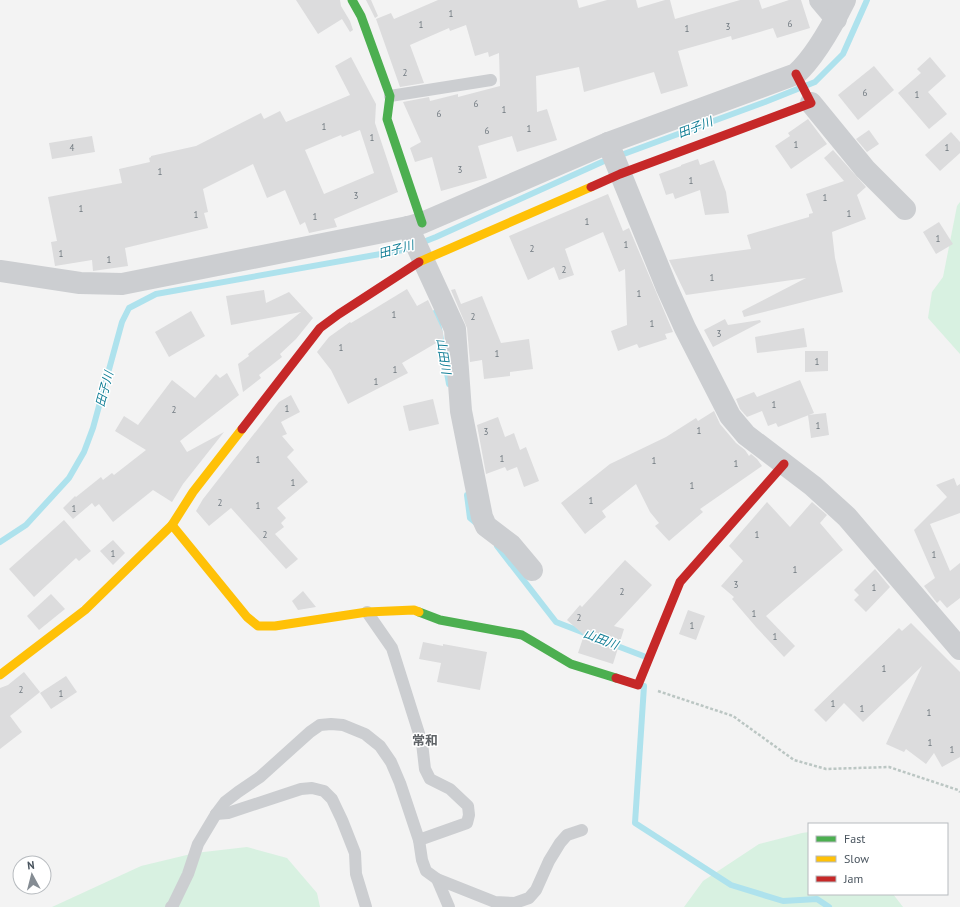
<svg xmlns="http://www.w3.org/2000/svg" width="960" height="907" viewBox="0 0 960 907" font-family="'PT Sans','Noto Sans JP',sans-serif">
	<rect width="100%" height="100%" fill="#f3f3f3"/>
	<g fill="#d8f1e1">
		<polygon points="960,202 960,354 928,318 932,292 943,277 957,206"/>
		<polygon points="809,832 809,894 893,894 903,907 684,907 703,881 759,844 802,833"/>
		<polygon points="247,847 287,858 317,893 320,907 52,907 141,866 195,853"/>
	</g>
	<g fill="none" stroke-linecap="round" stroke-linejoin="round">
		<g stroke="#aee2ed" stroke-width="6">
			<polyline points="436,312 449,384"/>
			<polyline points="467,495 470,518 476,523"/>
			<polyline points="0,542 26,525 69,478 84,452 93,428 122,322 129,308 156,294 403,250 436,237 602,162 765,102 815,82 843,54 867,0"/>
			<polyline points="497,546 556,622 587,634"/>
			<polyline points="612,644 646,657"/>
			<polyline points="644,686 635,823 731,885 783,901 817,899 829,907"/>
		</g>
	</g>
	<g fill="#dcdcdd" fill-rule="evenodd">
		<polygon points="296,0 340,0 341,6 350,21 353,30 350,32 342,19 318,34"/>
		<polygon points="366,0 371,0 378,16 375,18"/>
		<polygon points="438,0 577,0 579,8 607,0 636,0 638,8 665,0 670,0 675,19 740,0 759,0 762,9 789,0 801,0 810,28 777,38 773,28 732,40 731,36 678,51 688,86 661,94 654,72 584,92 579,67 536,76 537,112 547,109 557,140 517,152 512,136 478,146 487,178 441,191 432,157 415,162 410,148 421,142 403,102 429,97 430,101 458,94 458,97 500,86 499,53 489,57 488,52 475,56 466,25 450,31 449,28 410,45 424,83 400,87 376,19 391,13 394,19"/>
		<path d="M351 57 376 104 375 123 398 192 334 219 337 227 309 233 305 222 300 225 285 190 267 198 253 164 203 189 208 212 204 213 208 228 125 248 128 266 93 271 92 260 55 266 51 242 57 241 48 197 122 183 119 169 150 162 149 158 151 157V156L196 146 261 113 264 119 280 111 286 122 350 95 335 66ZM360 130 374 173 324 194 305 150 341 135 342 137Z"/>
		<polygon points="930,57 946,76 928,92 947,114 929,129 898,93 921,73 917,69"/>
		<polygon points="874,66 894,90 858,120 838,95"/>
		<polygon points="808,119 827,144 791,169 775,146 790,136 788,133"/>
		<polygon points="869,130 879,144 867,152 856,139"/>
		<polygon points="951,132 960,142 960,153 940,171 925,155"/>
		<polygon points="92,136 95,152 52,159 49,143"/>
		<polygon points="833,150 866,187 857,195 866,219 832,232 835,258 843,292 744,317 742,311 806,278 686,295 669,260 751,249 747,235 809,217 809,214 813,213 806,194 844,181 824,158"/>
		<polygon points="698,159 700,165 714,160 726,192 729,213 705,215 700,190 675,199 673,193 666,195 659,174 681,166 681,165"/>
		<polygon points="608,194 623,231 629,228 673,332 665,334 667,339 639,348 637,344 618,351 611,331 627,325 625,269 619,272 603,232 565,249 574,275 559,280 554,267 528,280 509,236"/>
		<polygon points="939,222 953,244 936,254 923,232"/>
		<polygon points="407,289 417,306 428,300 443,332 443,339 402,363 408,373 348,404 331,370 317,352 329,337 350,322 351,323"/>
		<polygon points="455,289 461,304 482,296 501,343 529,339 533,369 510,372 510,376 484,379 482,360 470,362 467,328 451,290"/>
		<polygon points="264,290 266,303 289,292 313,318 296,339 280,354 282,357 259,375 261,378 243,392 238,364 249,356 248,354 301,312 231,325 226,296"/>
		<polygon points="191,311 205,336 169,357 155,332"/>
		<polygon points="725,319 728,325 760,320 761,322 713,347 704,330"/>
		<polygon points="804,328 807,347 757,353 755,337"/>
		<polygon points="805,351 828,351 828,371 805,372"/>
		<polygon points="227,373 239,395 180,441 187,452 224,432 183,484 172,502 153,490 113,522 99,504 95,507 92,503 73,519 63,508 75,496 76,497 101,477 103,480 112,473 114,475 146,450 115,431 124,416 138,425 172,380 195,398 216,374 220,378"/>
		<polygon points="800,380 814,413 778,427 776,423 768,426 762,411 747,417 740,409 736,399 754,392 757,397"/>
		<polygon points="291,395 300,412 281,422 287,434 282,436 294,450 287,457 308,482 277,508 286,518 281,523 284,527 275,534 298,559 286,569 231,508 209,526 196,511 203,499 279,402"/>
		<polygon points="433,399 439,424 409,431 403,406"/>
		<polygon points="714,411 720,424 736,443 745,450 749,456 751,454 757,459 762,466 700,509 703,512 669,541 655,526 659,523 650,512 636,484 602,511 606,517 585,534 561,503 610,464 666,437 696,418 698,421"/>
		<polygon points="826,413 829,435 811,438 808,415"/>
		<polygon points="498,417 505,437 514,433 520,450 526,447 539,481 524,487 517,467 507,471 505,467 486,474 477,425"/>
		<polygon points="954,478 957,486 960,484 960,513 930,524 950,571 960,563 960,598 947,608 940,600 937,603 924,586 935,578 914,530 947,497 936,485"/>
		<polygon points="767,502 790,527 812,502 827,515 820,523 843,550 766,616 795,646 784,657 756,627 732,599 734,597 721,586 743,561 729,546"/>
		<polygon points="64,520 91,551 79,561 76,558 34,597 9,569"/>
		<polygon points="113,540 125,553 113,565 100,551"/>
		<polygon points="625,560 652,585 614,626 624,629 613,664 578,653 584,635 567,620 580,605 582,607"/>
		<polygon points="875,569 890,587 866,612 854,600 859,595 854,590"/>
		<polygon points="303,591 316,607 298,610 292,601"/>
		<polygon points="51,594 65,609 39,630 27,616"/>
		<polygon points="688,610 705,616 696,640 679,634"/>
		<polygon points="911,623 960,672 960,757 942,767 934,753 926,764 906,749 904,752 886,744 922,666 863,722 844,703 826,722 814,710 899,628 902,631"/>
		<polygon points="423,642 443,646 443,644 487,652 480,690 437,682 441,663 419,659"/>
		<polygon points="24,672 40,692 10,716 22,732 0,749 0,688 8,685"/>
		<polygon points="66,676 77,692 51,709 40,693"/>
	</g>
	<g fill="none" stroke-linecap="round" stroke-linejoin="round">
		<polyline stroke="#bbc6c3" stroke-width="2.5" stroke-dasharray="3 2" stroke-linecap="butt" points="658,691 733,716 794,760 826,769 889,767 958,790 960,792"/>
		<g stroke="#ccced1" stroke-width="12">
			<polyline points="390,96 491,80"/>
			<polyline points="367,612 392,648 422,743 425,769 430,779 450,789 468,806 469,815 467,823 419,840"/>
			<polyline points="216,814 228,813 301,789 312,788 324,791 332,799 342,820 355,853 356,874 366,907"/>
			<polyline points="437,879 449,907"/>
			<polyline points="171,907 173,905 188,874 198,844 216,814 225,802 238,792 260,777 310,732 320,725 331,724 343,725 365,734 380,746 391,762 400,783 419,840 422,860 426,871 437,879 495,902 515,903 529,898 536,890 549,861 560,843 567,835 582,830"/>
		</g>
		<g stroke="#ccced1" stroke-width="22">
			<polyline points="820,0 836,19"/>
			<polyline points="811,103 865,169 905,209"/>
			<polyline points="608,143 667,288 685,328 730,416 746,435 813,486 847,517 960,649"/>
			<polyline points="408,227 455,329 461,411 482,517 486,526 511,545 532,570"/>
			<path d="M0 271 80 283 122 284 408 227 422 223 608 143 796 74C816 56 833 24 845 0"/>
		</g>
		<g stroke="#4caf50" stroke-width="9">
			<polyline points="352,0 361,16 390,96 387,119 422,223"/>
			<polyline points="419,612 440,620 522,635 571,664 616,678"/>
		</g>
		<g stroke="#ffc107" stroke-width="9">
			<polyline points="419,262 591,187"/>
			<polyline points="172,525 247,617 258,626 275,626 367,612 414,610 419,612"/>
			<polyline points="0,675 85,610 172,525 193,492 242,429"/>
		</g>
		<g stroke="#c62828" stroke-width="9">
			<polyline points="591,187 620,174 811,103 796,74"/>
			<polyline points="242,429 320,328 339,314 419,262"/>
			<polyline points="616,678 638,685 680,582 784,464"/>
		</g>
	</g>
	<g text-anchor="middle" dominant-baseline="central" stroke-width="3" stroke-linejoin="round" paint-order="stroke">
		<g font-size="9" fill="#6f787f">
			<text x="451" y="13">1</text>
			<text x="790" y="23">6</text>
			<text x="421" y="24">1</text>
			<text x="728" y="26">3</text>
			<text x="687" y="28">1</text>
			<text x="405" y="72">2</text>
			<text x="865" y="92">6</text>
			<text x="917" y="94">1</text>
			<text x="476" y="103">6</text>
			<text x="504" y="109">1</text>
			<text x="439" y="113">6</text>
			<text x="324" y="126">1</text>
			<text x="529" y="128">1</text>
			<text x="487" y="130">6</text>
			<text x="372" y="137">1</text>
			<text x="796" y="144">1</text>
			<text x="72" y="147">4</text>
			<text x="947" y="147">1</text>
			<text x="460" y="169">3</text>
			<text x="160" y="171">1</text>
			<text x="691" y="180">1</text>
			<text x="356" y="195">3</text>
			<text x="825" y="197">1</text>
			<text x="81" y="208">1</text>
			<text x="849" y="213">1</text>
			<text x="196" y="214">1</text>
			<text x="315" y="216">1</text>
			<text x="587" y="221">1</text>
			<text x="938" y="238">1</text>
			<text x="626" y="244">1</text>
			<text x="532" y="248">2</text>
			<text x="61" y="253">1</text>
			<text x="109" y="259">1</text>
			<text x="564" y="269">2</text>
			<text x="712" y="277">1</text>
			<text x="639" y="293">1</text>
			<text x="394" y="314">1</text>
			<text x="473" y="316">2</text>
			<text x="652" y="323">1</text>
			<text x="719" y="333">3</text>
			<text x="341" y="347">1</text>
			<text x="497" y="353">1</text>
			<text x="817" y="361">1</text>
			<text x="395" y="369">1</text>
			<text x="376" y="381">1</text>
			<text x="774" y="404">1</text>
			<text x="287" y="408">1</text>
			<text x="174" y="409">2</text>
			<text x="818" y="425">1</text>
			<text x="699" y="430">1</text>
			<text x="486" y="431">3</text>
			<text x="502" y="458">1</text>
			<text x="258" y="459">1</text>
			<text x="654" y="460">1</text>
			<text x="736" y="463">1</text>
			<text x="293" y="482">1</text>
			<text x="692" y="485">1</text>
			<text x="591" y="500">1</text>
			<text x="220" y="502">2</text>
			<text x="258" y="505">1</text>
			<text x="74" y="508">1</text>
			<text x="265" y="534">2</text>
			<text x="757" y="534">1</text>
			<text x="113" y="553">1</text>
			<text x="934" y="554">1</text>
			<text x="795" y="569">1</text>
			<text x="736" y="584">3</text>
			<text x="874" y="587">1</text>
			<text x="622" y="591">2</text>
			<text x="754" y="613">1</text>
			<text x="579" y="617">2</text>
			<text x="692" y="625">1</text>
			<text x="775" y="636">1</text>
			<text x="884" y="668">1</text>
			<text x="21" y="689">2</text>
			<text x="61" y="693">1</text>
			<text x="833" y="703">1</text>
			<text x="862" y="708">1</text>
			<text x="929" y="712">1</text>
			<text x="930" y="742">1</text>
			<text x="952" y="749">1</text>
		</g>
		<g font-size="12" font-style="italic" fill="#0f7d95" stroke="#fff">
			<text transform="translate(695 127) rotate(-21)">田子川</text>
			<text transform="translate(396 249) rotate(-15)">田子川</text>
			<text transform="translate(444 356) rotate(81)">山田川</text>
			<text transform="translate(104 389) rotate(-75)">田子川</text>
			<text transform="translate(601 639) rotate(21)">山田川</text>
		</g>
		<g font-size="13" font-weight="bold" fill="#5e6266" stroke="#fff">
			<text x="425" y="740">常和</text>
		</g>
	</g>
	<rect x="808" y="823" width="140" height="72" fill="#ffffff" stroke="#b7bbbf"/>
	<rect x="816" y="836" width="20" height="6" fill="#4caf50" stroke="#b7bbbf"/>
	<text x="844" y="843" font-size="12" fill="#4a555f">Fast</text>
	<rect x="816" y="856" width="20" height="6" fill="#ffc107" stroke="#b7bbbf"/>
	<text x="844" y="863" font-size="12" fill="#4a555f">Slow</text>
	<rect x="816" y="876" width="20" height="6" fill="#c62828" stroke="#b7bbbf"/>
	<text x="844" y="883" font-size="12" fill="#4a555f">Jam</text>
	<g transform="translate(32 875) rotate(353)"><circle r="19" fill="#ffffff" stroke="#b7bbbf"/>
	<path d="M0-3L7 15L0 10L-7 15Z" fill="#858c93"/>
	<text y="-6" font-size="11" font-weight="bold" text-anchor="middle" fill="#4a555f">N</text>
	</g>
</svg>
